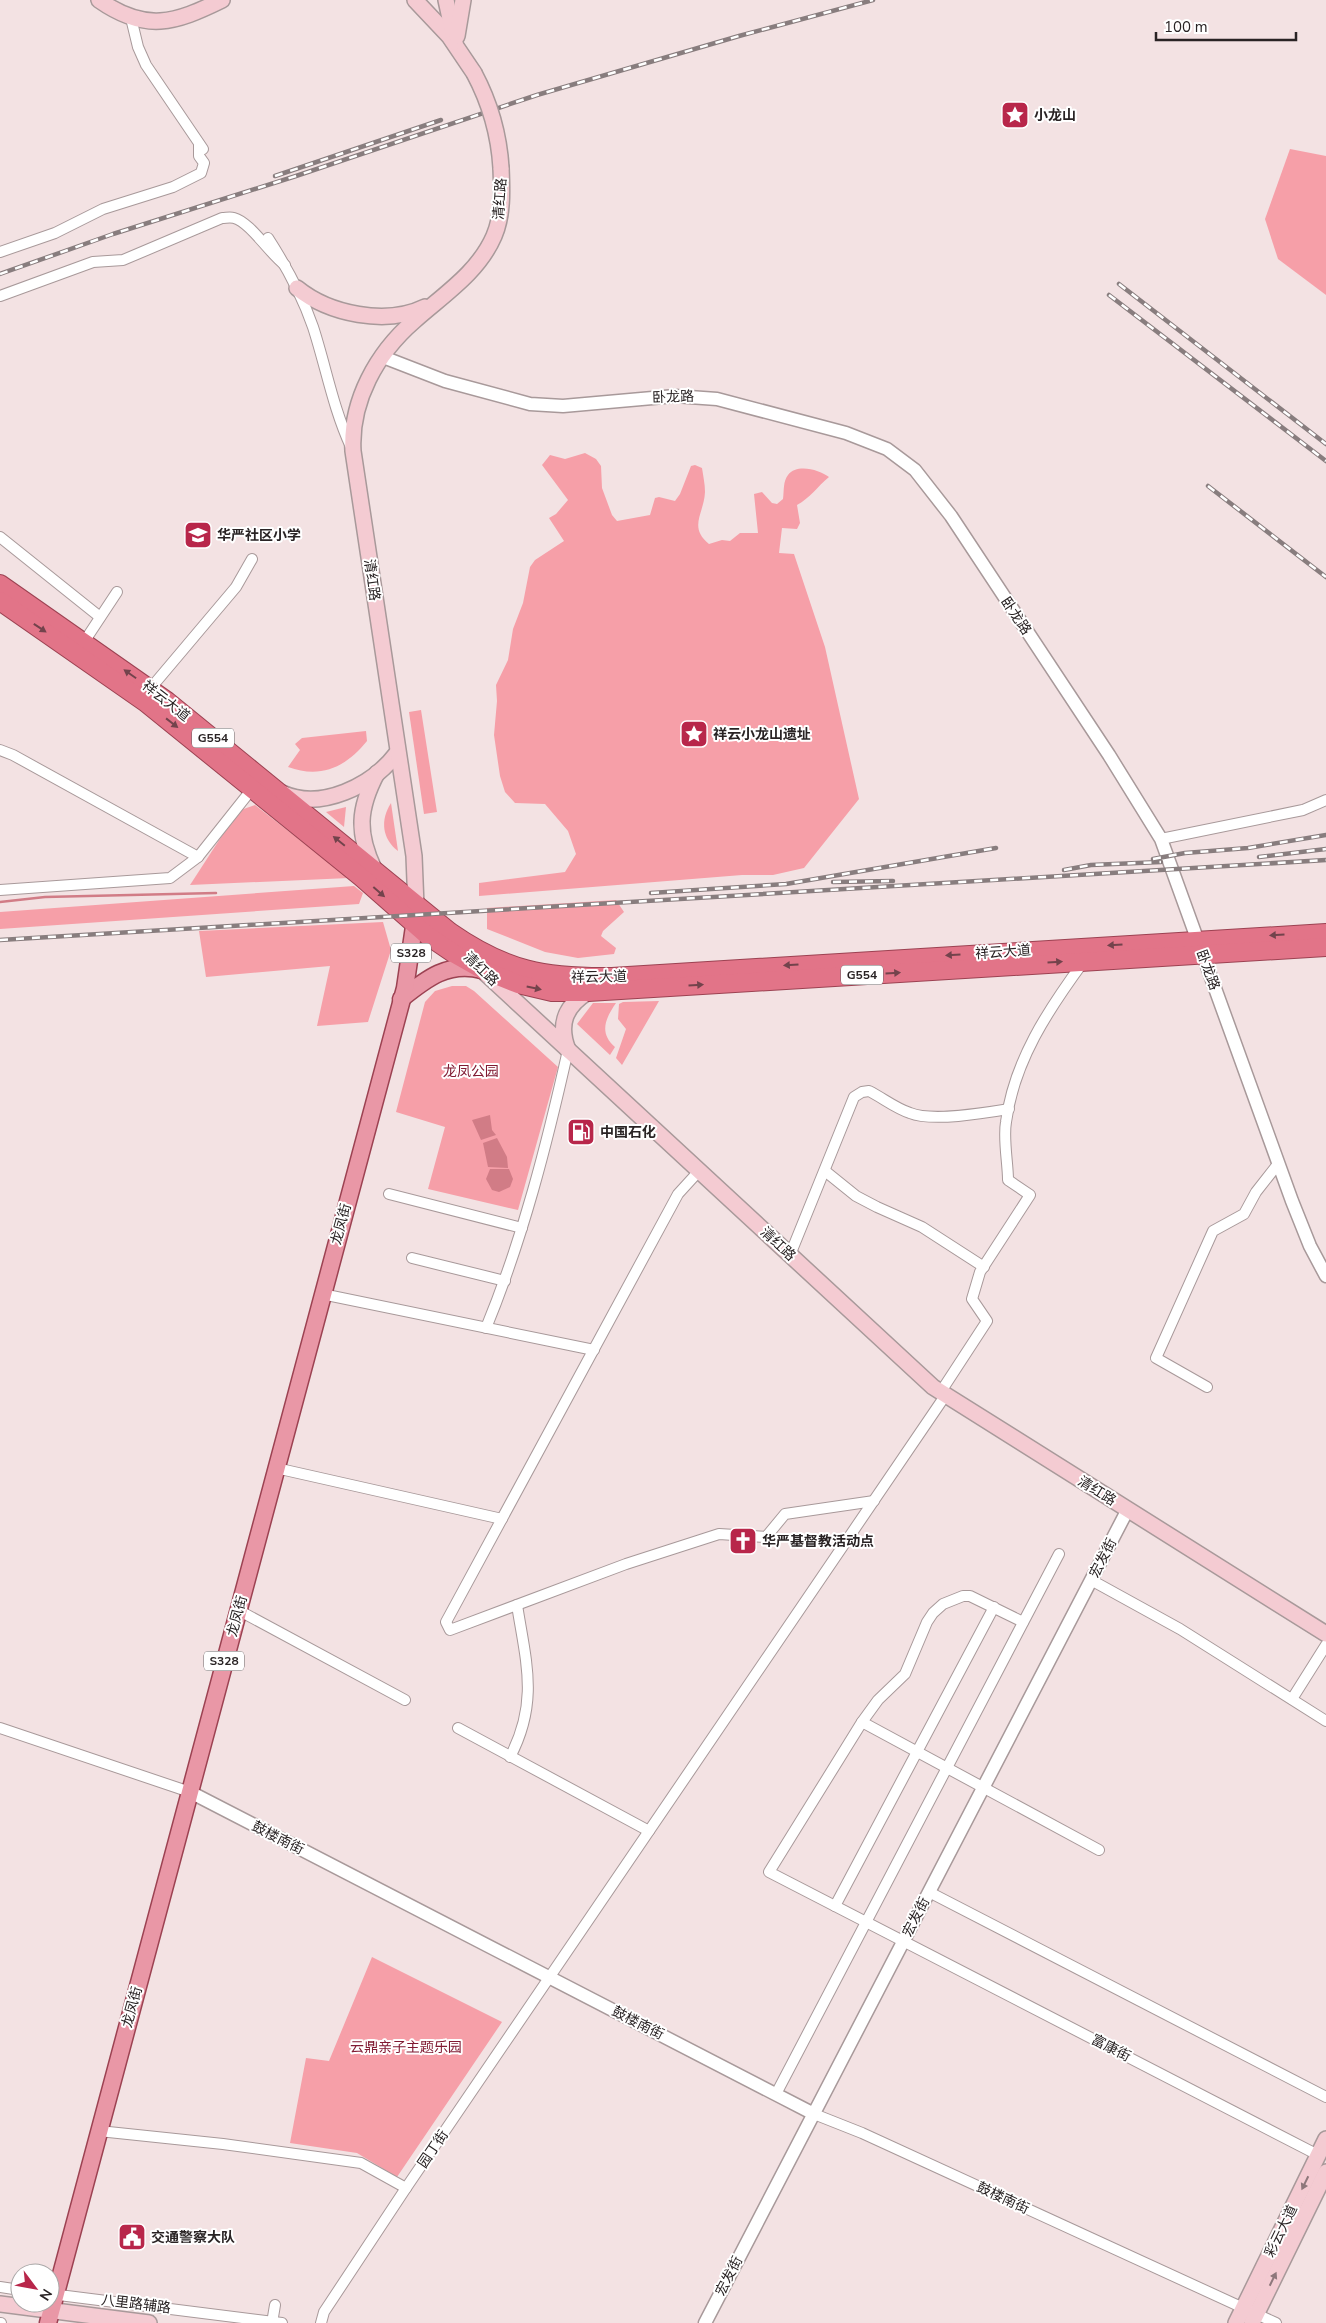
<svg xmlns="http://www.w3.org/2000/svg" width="1326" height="2323" viewBox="0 0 1326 2323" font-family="'Nunito Sans','Noto Sans SC',sans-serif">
	<rect width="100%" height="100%" fill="#f3e2e3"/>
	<g fill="#f69fa8">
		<polygon points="1290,149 1326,156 1326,295 1278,259 1265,219"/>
		<path d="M585 453 596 459 601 466 602 488 612 515 617 521 650 515 655 498 659 497 675 501 680 494 691 466 695 465 702 468C703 475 705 484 705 492 704 514 688 527 709 544L722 540 730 541 740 533H758L754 494 762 492 772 503 777 504 783 499C784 491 783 481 788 475 797 463 820 470 829 477 817 487 810 498 797 505L800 523 797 529 782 528 779 553 794 554 825 647 859 799 804 868 773 875H742L479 896V883L565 872 576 854 568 831 545 804 515 803 505 792 500 776 494 735 497 701 496 685 508 660 513 629 523 603 530 567 535 560 564 541 549 518 556 514 568 500 542 465 550 455 565 459Z"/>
		<polygon points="421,710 437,812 424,814 409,712"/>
		<path d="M366 731 367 741C346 767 321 779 288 767L300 750 295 744 302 738Z"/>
		<path d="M391 803 398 851C382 839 380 820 391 803Z"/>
		<polygon points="255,805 349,878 190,885 238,811"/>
		<polygon points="346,807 344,827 326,812"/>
		<polygon points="354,886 363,893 359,904 0,929 0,912"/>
		<polygon points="616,900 624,912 603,931 601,936 616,948 614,954 578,958 545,952 487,929 487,908"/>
		<polygon points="383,922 391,950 368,1022 317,1026 330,966 206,977 199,931"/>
		<polygon points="452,986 466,986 474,991 558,1067 518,1210 428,1189 445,1127 396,1112 425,1002 435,991"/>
		<polygon points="659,1001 622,1065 616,1058 626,1029 618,1019 619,1004 623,1002"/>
		<path d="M593 1003H616C605 1019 599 1033 615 1047L610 1055 577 1024Z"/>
		<polygon points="372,1957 502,2022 397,2177 357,2153 290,2143 306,2058 329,2061"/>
	</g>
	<g fill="#d17c86">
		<polygon points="490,1115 492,1130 496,1135 481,1140 472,1120"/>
		<polygon points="497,1138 507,1157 508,1168 488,1167 483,1143"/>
		<polygon points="490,1169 509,1169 513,1179 510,1187 499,1192 492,1190 486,1179"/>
	</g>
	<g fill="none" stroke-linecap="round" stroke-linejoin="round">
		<polyline stroke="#d17c86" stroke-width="2.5" points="0,902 45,897 216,893"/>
		<defs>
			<g id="minor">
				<polyline points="131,18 138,47 146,65 203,149"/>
				<path d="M268 238C286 266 302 295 313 327 326 367 333 408 351 447"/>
				<polyline points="0,252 55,233 103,209 173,187 201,173 204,163 199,156 199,144"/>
				<path d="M0 296 93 262 123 260 222 218C226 218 230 217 234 218 250 222 270 254 285 265"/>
				<polyline points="0,537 100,617"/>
				<polyline points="84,642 117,592"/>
				<polyline points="150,689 236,587 252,559"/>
				<polyline points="0,750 13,755 198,857"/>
				<polyline points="1161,839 1303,810 1326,800"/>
				<polyline points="0,890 170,878 198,857 252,789"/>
				<polyline points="699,1171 678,1194 446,1622 450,1630 626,1564 719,1534 766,1537 785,1514 874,1501"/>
				<polyline points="825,1171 856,1196 877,1207 922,1227 984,1267"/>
				<polyline points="389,1194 522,1228"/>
				<path d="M790 1255 854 1097 862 1092 869 1091C883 1098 895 1108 910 1113 932 1122 985 1113 1009 1109"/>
				<polyline points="412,1258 505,1281"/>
				<polyline points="322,1294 594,1350"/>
				<path d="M486 1328C523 1238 547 1144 568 1050"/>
				<polyline points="1207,1387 1156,1358 1213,1231 1244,1214 1256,1192 1278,1164"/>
				<path d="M940 1393 987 1321 972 1299 980 1272 1030 1195 1008 1180C1008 1163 1003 1139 1006 1122 1014 1061 1048 1010 1084 961"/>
				<polyline points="276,1468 502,1519"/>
				<polyline points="1091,1580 1180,1629 1326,1721"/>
				<polyline points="238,1610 405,1700"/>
				<polyline points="1023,1622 970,1596 963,1596 943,1604 933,1613 927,1622 905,1674 878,1700 862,1722 769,1872 1318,2155"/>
				<polyline points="1292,1699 1326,1645"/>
				<polyline points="862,1722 1099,1850"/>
				<polyline points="0,1728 190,1792"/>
				<polyline points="458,1728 649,1831"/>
				<path d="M510 1757C539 1702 526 1662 517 1605"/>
				<polyline points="929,1892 1326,2097"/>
				<polyline points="835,1906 994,1607"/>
				<polyline points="776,2094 1059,1554"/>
				<polyline points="814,2114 862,2133 1276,2323"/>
				<polyline points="99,2131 223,2144 361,2163 406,2188"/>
				<polyline points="0,2287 20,2290"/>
				<polyline points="51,2294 282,2323"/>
				<polyline points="0,2323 1,2323"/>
				<polyline points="272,2323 275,2305"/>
				<polyline points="321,2323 324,2312 406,2188 945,1396"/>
			</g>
			<g id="tertiary">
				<polyline points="383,357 445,381 530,404 563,406 675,396 717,399 846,433 887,449 915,470 951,516 1109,755 1161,839 1292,1201 1310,1246 1326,1276"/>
				<polyline points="190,1792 814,2114"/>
				<polyline points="705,2323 1127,1511"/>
			</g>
			<g id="secondary">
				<path d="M99 0C146 33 175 23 222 0"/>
				<polyline points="415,0 449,36 474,73"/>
				<polyline points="446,0 455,42"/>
				<polyline points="457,36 463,0"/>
				<path d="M297 288C329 314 386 326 425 307"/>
				<path d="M282 793C321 811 372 786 397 753"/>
				<path d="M374 869C357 833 358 809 377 773"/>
				<path d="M421 911 416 906 414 856 353 451C350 401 377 353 414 321 443 295 478 273 494 236 503 215 502 191 501 168"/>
				<polyline points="484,972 933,1387 1326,1634"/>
				<path d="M568 1050C558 1025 565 1006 588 992"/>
				<polyline points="0,2304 149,2323"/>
				<polyline points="1236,2323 1326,2139"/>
				<polyline points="1252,2323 1326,2172"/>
			</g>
			<g id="primary">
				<path d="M401 999C426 979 448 961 482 970"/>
				<polyline points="48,2323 405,988 416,913"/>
			</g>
			<g id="trunk">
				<path d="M0 584 167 701 450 932C506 971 545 978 612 977L1326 933"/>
				<polyline points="0,601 145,702 361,877 428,936 453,953 483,970 518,984 552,992 588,992 1326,947"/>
			</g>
		</defs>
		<use href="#minor" stroke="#a8999a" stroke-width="12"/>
		<use href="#tertiary" stroke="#a8999a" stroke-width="15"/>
		<use href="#secondary" stroke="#a8999a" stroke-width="18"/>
		<use href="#primary" stroke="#9c4252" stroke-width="19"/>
		<use href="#trunk" stroke="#9c4252" stroke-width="20"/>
		<use href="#minor" stroke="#fff" stroke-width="10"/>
		<use href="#tertiary" stroke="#fff" stroke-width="12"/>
		<use href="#secondary" stroke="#f4cbd2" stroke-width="15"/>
		<use href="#primary" stroke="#e997a6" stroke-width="16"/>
		<use href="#trunk" stroke="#e27488" stroke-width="18"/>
		<defs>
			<g id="rail">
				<polyline points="275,176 441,120"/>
				<polyline points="0,274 113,234 296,176 537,95 739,36 873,0"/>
				<polyline points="1119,284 1326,444"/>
				<polyline points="1109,295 1326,461"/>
				<polyline points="1208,486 1326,577"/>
				<polyline points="1259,857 1326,849"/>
				<polyline points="1153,859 1185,853 1248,848 1326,835"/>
				<polyline points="1064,870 1091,865 1161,862"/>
				<polyline points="833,882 893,881"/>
				<polyline points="651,893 786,884 996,848"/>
				<polyline points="0,940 1326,860"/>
			</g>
		</defs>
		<use href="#rail" stroke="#887d7e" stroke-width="4.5"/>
		<use href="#rail" stroke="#fff" stroke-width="2.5" stroke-dasharray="8" stroke-linecap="butt"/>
		<defs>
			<path id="secondary-bridge" d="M474 73C490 103 499 134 501 168"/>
		</defs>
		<use href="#secondary-bridge" stroke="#a8999a" stroke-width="18" stroke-linecap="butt"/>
		<use href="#secondary-bridge" stroke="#f4cbd2" stroke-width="15"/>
	</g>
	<defs><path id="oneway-solid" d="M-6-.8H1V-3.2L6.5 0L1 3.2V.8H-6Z" transform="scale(1.25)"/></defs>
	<g fill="#73434c">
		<use href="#oneway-solid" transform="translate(40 628) rotate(34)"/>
		<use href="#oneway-solid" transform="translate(130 674) rotate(-145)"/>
		<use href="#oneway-solid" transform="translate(172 723) rotate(38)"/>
		<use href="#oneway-solid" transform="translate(339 841) rotate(-141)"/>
		<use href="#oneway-solid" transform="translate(379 892) rotate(41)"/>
		<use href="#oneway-solid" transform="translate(1277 935) rotate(177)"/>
		<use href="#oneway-solid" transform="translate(1115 945) rotate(176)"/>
		<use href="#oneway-solid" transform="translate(953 955) rotate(176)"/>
		<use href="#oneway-solid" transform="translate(1055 962) rotate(-4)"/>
		<use href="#oneway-solid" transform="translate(791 965) rotate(176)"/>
		<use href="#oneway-solid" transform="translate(893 973) rotate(-4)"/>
		<use href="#oneway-solid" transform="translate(696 985) rotate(-4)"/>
		<use href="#oneway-solid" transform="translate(534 988) rotate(12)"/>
	</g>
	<g fill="#8e777b">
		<use href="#oneway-solid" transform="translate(1305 2183) rotate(116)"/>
		<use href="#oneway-solid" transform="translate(1273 2279) rotate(-64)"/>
	</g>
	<defs>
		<symbol id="sight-square" viewBox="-11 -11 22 22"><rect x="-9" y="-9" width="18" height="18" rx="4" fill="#b8264a" stroke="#fff"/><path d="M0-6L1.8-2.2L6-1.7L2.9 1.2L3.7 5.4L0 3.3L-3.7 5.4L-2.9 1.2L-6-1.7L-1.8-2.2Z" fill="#fff"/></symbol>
		<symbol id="school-square" viewBox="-11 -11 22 22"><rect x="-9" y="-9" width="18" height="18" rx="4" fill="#b8264a" stroke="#fff"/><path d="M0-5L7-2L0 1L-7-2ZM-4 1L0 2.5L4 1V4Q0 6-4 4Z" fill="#fff"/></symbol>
		<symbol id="fuel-square" viewBox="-11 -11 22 22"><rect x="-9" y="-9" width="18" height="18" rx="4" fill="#b8264a" stroke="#fff"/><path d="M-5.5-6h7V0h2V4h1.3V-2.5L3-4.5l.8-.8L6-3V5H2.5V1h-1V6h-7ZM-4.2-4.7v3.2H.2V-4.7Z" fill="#fff"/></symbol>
		<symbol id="church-square" viewBox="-11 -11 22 22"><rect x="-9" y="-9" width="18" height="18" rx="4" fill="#b8264a" stroke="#fff"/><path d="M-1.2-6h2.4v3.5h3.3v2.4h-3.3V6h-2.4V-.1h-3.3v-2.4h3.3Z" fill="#fff"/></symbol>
		<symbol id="civic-square" viewBox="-11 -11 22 22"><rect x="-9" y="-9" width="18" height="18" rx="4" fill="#b8264a" stroke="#fff"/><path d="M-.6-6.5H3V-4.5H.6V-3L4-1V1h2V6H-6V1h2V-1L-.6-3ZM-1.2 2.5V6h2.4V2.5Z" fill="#fff"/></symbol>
	</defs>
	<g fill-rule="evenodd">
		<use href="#sight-square" x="999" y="99" width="32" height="32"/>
		<use href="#school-square" x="182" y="519" width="32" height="32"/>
		<use href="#sight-square" x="678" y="718" width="32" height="32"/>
		<use href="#fuel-square" x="565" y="1116" width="32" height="32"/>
		<use href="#church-square" x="727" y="1525" width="32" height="32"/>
		<use href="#civic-square" x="116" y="2221" width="32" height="32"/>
	</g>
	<g text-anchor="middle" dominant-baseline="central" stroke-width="4" stroke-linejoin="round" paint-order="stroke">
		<g fill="#fff" stroke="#696566" stroke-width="1">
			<rect x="192" y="728.5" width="42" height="19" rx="4"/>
			<rect x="391" y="943.5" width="40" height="19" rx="4"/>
			<rect x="841" y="965.5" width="42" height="19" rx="4"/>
			<rect x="204" y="1651.5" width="40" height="19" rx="4"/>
		</g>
		<g font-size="12" font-weight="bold" fill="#292324">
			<text x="213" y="738">G554</text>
			<text x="411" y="953">S328</text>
			<text x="862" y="975">G554</text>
			<text x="224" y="1661">S328</text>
		</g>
		<g font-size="14" font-weight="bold" fill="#292324" stroke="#fff" text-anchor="start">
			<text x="1034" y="115">小龙山</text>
			<text x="217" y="535">华严社区小学</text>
			<text x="713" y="734">祥云小龙山遗址</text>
			<text x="600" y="1132">中国石化</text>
			<text x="762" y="1541">华严基督教活动点</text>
			<text x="151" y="2237">交通警察大队</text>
		</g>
		<g font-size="14" fill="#292324" stroke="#fff">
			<text transform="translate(500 199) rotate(-86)">清红路</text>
			<text transform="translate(673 397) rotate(-2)">卧龙路</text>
			<text transform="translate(372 580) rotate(82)">清红路</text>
			<text transform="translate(1016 616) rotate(56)">卧龙路</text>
			<text transform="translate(166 701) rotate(38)">祥云大道</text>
			<text transform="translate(1003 952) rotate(-4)">祥云大道</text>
			<text transform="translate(481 969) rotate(44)">清红路</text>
			<text transform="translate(1208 970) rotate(70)">卧龙路</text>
			<text transform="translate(599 977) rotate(-1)">祥云大道</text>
			<text transform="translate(341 1224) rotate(-75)">龙凤街</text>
			<text transform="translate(778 1244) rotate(43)">清红路</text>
			<text transform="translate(1097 1491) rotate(32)">清红路</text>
			<text transform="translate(1103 1558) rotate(-63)">宏发街</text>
			<text transform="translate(237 1616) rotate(-75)">龙凤街</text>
			<text transform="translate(278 1838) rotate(27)">鼓楼南街</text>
			<text transform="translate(916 1917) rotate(-63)">宏发街</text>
			<text transform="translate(132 2007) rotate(-75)">龙凤街</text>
			<text transform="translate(638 2023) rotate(27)">鼓楼南街</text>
			<text transform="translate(1111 2048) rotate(27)">富康街</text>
			<text transform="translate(433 2149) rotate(-56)">园丁街</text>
			<text transform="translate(1003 2198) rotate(25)">鼓楼南街</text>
			<text transform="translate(1281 2231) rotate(-64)">彩云大道</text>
			<text transform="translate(729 2276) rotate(-63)">宏发街</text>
			<text transform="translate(136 2304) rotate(7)">八里路辅路</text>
		</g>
		<g font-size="14" fill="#801b33" stroke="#fff">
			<text x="471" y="1071">龙凤公园</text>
			<text x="406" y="2047">云鼎亲子主题乐园</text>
		</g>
	</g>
	<g transform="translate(35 2288) rotate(122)"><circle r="24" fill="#ffffff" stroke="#a9a7a7"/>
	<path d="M0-4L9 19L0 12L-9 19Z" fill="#b8264a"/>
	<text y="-8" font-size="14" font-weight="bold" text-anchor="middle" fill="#292324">N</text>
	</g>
	<path d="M1156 32v8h140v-8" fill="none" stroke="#292324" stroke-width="2.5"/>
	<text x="1164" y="32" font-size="15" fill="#292324" stroke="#ffffff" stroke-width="4" paint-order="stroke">100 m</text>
</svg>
